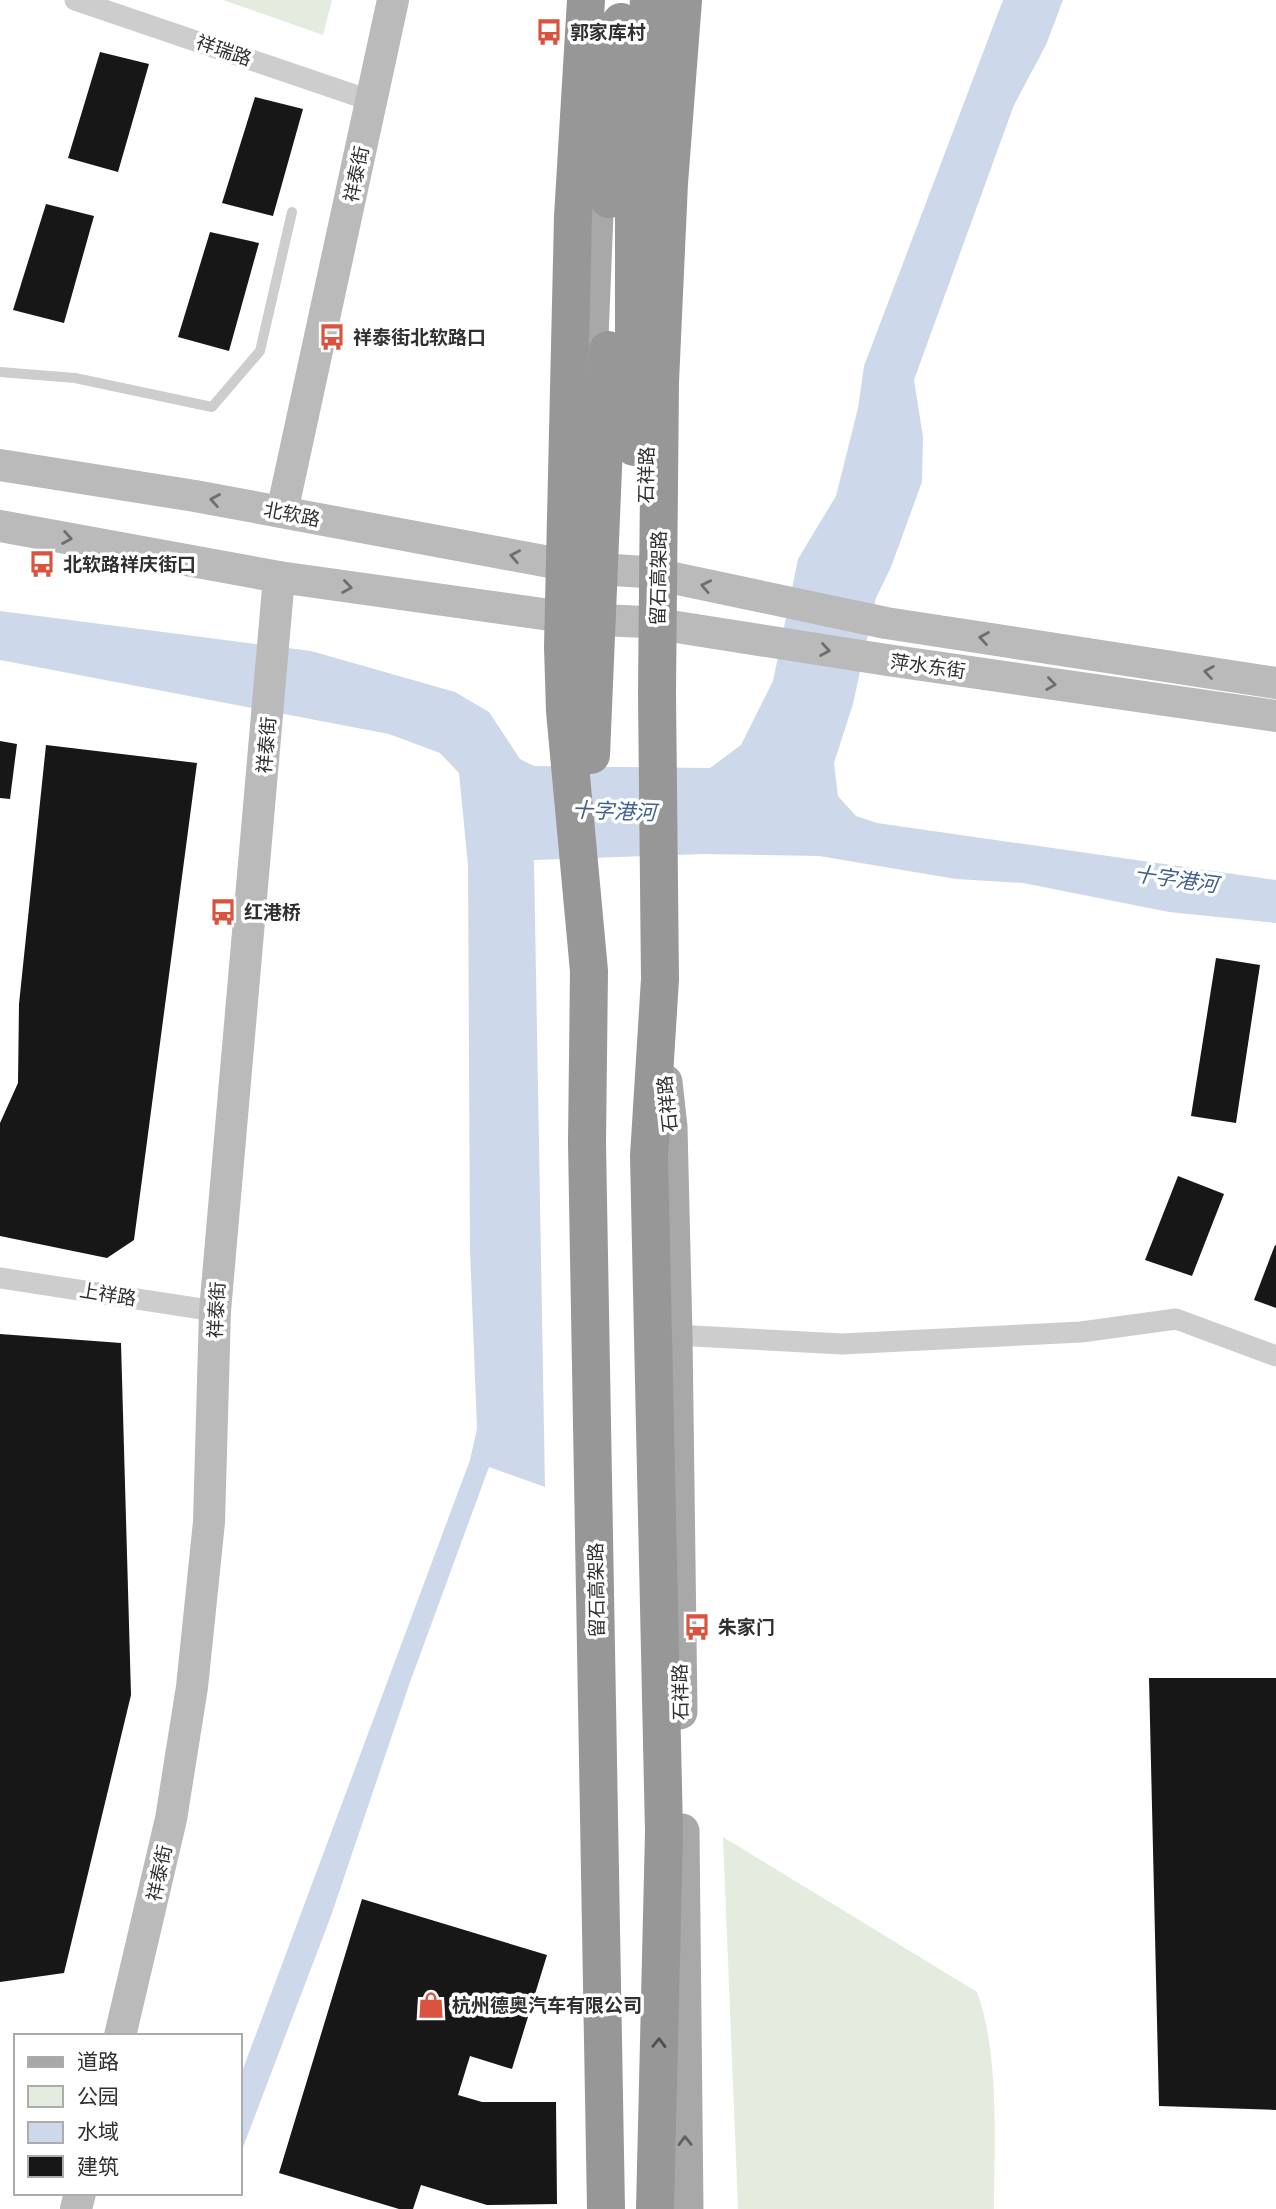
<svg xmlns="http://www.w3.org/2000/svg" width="1276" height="2209" viewBox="0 0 1276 2209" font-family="'PT Sans Narrow','Noto Sans SC',sans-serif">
	<rect width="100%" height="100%" fill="#fff"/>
	<g fill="#e3ecdf">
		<polygon points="223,0 332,0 323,35"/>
		<path d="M723 1837 977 1992C1000 2056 994 2141 994 2209H738Z"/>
	</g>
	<polygon fill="#cdd9ea" points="1003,0 1063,0 1046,45 1014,105 914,380 923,437 922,482 891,567 876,598 853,704 834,763 838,796 856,816 877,823 1276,880 1276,923 1169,912 1023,883 956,879 819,856 703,854 534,860 545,1487 489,1467 409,1685 331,1916 240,2155 240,2077 470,1460 477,1429 470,1250 468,865 459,773 440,753 389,734 0,660 0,611 311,651 455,692 489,712 520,759 534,766 710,768 741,745 773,681 798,559 836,496 858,408 864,366"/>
	<g fill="#171717">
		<polygon points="100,52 149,64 118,172 68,158"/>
		<polygon points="255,97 303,109 273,216 222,203"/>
		<polygon points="46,204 94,216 64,323 13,310"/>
		<polygon points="210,232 259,243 229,351 178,337"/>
		<polygon points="0,741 17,744 10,799 0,798"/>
		<polygon points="46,745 197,763 134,1240 107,1258 0,1236 0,1123 18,1083 19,1004"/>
		<polygon points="1216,958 1260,965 1236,1123 1191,1116"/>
		<polygon points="1178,1176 1224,1194 1192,1276 1145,1260"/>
		<polygon points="1275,1245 1276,1246 1276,1308 1254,1300"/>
		<polygon points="0,1334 121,1343 131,1695 64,1973 0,1982"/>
		<polygon points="1149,1678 1276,1678 1276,2110 1159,2106"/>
		<polygon points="362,1899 547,1955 512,2069 470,2056 458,2095 482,2102 556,2102 557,2204 487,2205 421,2185 413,2209 399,2209 279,2173"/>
	</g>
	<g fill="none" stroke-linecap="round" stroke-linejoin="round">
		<polyline stroke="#cdcdcd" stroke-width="10" points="0,372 75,378 212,407 260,351 292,212"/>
		<g stroke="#cdcdcd" stroke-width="21">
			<polyline points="75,0 372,101"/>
			<polyline points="0,1278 215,1311"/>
			<polyline points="675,1335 842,1344 1081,1332 1176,1319 1276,1356"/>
		</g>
		<g stroke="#bababa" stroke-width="32">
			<polyline points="0,465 195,496 582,568 645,572 886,623 1276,683"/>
			<polyline points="282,512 393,0"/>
			<polyline points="0,526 279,577 579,619 645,622 887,660 1276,716"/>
			<polyline points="120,2036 171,1819 192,1687 209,1522 215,1311 279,577"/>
			<polyline points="76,2209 80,2193"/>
		</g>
		<g stroke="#a8a8a8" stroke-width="35">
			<polyline points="589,388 598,164"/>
			<polyline points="665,1082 670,1127 675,1335 680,1712"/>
			<polyline points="682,1831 686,2209"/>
		</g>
		<g stroke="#979797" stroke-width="38">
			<polyline points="586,0 573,217 563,647 565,711 589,971 587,1143 606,2209"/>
			<polyline points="609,199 621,22"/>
			<polyline points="634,447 634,204 649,0"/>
			<polyline points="591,755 608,350"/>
			<polyline points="655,2209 664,1832 649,1156 660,979 657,693 660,382 669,183 683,0"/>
		</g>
	</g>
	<defs><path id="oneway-chevron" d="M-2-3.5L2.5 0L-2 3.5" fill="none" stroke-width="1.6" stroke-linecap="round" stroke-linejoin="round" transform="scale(1.75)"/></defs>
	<g stroke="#6e6e6e">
		<use href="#oneway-chevron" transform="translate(215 500) rotate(-170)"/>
		<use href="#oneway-chevron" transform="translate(67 538) rotate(10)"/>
		<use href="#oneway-chevron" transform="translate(515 556) rotate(-169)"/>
		<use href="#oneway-chevron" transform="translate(706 586) rotate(-168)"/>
		<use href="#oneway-chevron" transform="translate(347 587) rotate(8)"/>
		<use href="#oneway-chevron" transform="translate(984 638) rotate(-171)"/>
		<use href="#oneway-chevron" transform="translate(825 650) rotate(9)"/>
		<use href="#oneway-chevron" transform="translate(1209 672) rotate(-171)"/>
		<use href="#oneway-chevron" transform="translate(1051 684) rotate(8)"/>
	</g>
	<use stroke="#4f4f4f" href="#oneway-chevron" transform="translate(659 2043) rotate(-89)"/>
	<use stroke="#606060" href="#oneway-chevron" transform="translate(685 2141) rotate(-91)"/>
	<defs>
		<symbol id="bus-bare" viewBox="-9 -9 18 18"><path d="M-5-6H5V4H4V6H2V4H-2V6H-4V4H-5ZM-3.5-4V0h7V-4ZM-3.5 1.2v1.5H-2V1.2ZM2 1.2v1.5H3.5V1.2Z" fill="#da533f" stroke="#fff" stroke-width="2.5" paint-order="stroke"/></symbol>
		<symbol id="shop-bare" viewBox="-9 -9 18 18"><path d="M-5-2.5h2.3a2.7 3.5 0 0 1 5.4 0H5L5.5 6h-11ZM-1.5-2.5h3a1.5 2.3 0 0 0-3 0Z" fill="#da533f" stroke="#fff" stroke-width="2.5" paint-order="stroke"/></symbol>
	</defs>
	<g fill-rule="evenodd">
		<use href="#bus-bare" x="530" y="13" width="38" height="38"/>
		<use href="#bus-bare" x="313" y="318" width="38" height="38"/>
		<use href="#bus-bare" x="23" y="545" width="38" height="38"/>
		<use href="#bus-bare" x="204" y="893" width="38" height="38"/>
		<use href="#bus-bare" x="678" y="1608" width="38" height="38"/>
		<use href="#shop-bare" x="412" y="1986" width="38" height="38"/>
	</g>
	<g text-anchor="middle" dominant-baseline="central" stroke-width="7" stroke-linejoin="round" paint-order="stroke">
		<g font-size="19" font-weight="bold" fill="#303030" stroke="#fff" text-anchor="start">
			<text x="570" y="32">郭家库村</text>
			<text x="353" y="337">祥泰街北软路口</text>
			<text x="63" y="564">北软路祥庆街口</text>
			<text x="244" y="912">红港桥</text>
			<text x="718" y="1627">朱家门</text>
			<text x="452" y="2005">杭州德奥汽车有限公司</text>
		</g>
		<g font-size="19" fill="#303030" stroke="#fff">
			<text transform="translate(224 50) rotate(19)">祥瑞路</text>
			<text transform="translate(356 174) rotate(-78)">祥泰街</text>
			<text transform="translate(646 475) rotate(-89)">石祥路</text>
			<text transform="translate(292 514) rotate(11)">北软路</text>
			<text transform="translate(658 578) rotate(-89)">留石高架路</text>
			<text transform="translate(928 666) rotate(8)">萍水东街</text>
			<text transform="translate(266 745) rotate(-85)">祥泰街</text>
			<text transform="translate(667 1104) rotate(-96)">石祥路</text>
			<text transform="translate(108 1294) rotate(9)">上祥路</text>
			<text transform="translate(216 1310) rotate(-87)">祥泰街</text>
			<text transform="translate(596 1590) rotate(-91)">留石高架路</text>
			<text transform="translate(680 1692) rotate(-91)">石祥路</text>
			<text transform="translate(159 1873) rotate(-78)">祥泰街</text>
		</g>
		<g font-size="21" font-style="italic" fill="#43618d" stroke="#fff">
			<text transform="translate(614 811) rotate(2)">十字港河</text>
			<text transform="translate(1176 879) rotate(8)">十字港河</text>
		</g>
	</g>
	<rect x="14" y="2034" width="228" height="161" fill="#ffffff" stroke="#acacac" stroke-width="2"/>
	<rect x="28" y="2057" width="35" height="10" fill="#a8a8a8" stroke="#acacac" stroke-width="2"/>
	<text x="77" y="2069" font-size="21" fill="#303030">道路</text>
	<rect x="28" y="2086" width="35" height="21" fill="#e3ecdf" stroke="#acacac" stroke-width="2"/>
	<text x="77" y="2104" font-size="21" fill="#303030">公园</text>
	<rect x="28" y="2122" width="35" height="21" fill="#cdd9ea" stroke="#acacac" stroke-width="2"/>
	<text x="77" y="2139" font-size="21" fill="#303030">水域</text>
	<rect x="28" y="2156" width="35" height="21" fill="#171717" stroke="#acacac" stroke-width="2"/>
	<text x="77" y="2174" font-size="21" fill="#303030">建筑</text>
</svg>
